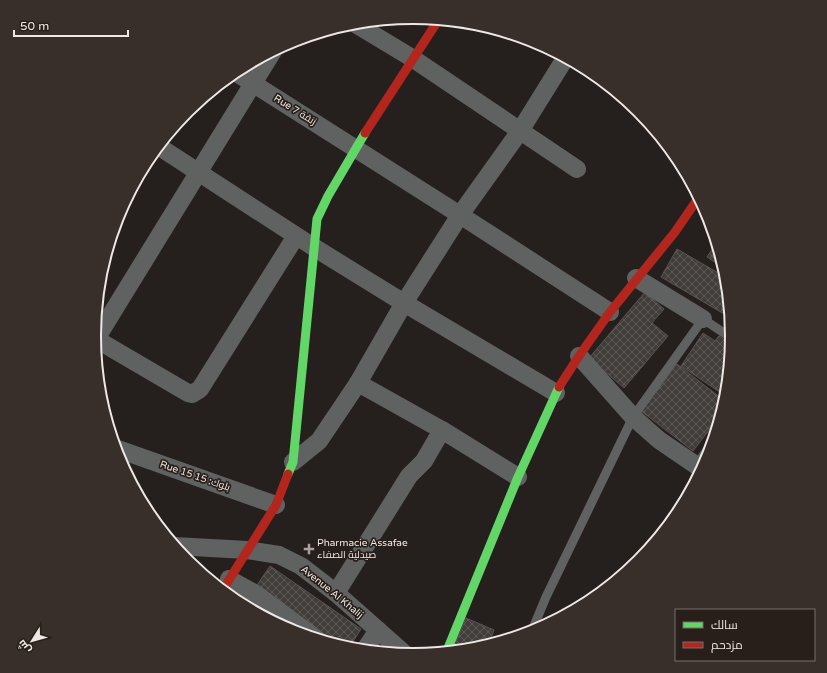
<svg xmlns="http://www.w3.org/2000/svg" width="827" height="673" viewBox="0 0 827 673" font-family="'Varela Round',Cairo,sans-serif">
	<defs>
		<pattern id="building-cross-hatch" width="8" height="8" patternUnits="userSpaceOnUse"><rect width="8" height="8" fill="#413d3b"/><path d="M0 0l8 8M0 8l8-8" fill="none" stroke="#5d5957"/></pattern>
	</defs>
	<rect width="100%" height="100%" fill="#25201e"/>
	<g fill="url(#building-cross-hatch)" stroke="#585352">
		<polygon points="717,242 725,269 707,257"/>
		<polygon points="677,249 727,278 731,318 661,277"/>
		<polygon points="645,292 664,309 652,323 668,336 624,388 589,358"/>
		<polygon points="703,333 715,341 719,336 732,345 727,397 681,366"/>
		<polygon points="677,364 726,402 723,412 693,451 641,411"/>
		<polygon points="270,566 361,629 348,649 339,646 255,588"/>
		<polygon points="235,598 273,620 272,621 236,602 234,601"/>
		<polygon points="466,618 494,630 488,646 476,650 452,652"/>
	</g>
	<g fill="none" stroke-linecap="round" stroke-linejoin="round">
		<g stroke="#606161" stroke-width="9">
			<polyline points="696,466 715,438"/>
			<polyline points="531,633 546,597 633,417 703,319 733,339"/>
		</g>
		<g stroke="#606161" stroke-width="18">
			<polyline points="354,23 412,58 577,169"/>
			<polyline points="235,72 460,215 610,312"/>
			<polyline points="158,146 315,248 404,303 556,393"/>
			<polyline points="636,278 703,319"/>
			<polyline points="94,338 188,393 192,394 200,389 296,236"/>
			<polyline points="96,339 273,51"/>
			<polyline points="579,356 633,417 659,440 703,470"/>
			<polyline points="358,383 442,430 518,477"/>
			<polyline points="115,448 276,505"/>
			<polyline points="293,462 319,441 358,383 404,303 460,215 520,131 566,57"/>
			<polyline points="174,546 247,550 279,555 301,566 336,593 406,655"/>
			<polyline points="229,579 256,594 318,640"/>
			<polyline points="336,593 409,476 424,461 442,430"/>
			<polyline points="364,651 378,630"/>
		</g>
		<g stroke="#63d668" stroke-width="9">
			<polyline points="288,474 293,462 317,219 328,196 365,133"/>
			<polyline points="446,653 518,477 559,387"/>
		</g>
		<g stroke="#b3261e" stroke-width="9">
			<polyline points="365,133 439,19"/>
			<polyline points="559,387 579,356 610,312 675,232 699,197"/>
			<polyline points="222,591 276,505 288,474"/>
		</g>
	</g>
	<path fill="#a8a19f" stroke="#281f1b" stroke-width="1.5" d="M307 543h4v4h4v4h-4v4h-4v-4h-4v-4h4z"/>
	<g text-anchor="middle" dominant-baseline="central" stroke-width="3.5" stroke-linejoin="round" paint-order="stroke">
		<g font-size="10" fill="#eee7e5" stroke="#281f1b">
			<text transform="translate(295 110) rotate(32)">Rue 7 زنقة</text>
			<text transform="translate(195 476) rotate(19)">Rue 15 بلوك: 15</text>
			<text transform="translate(332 592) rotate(39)">Avenue Al Khalij</text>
		</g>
		<g font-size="10" fill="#eee7e5" stroke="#281f1b" text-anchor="start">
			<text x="317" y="543">Pharmacie Assafae<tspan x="317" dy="12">صيدلية الصفاء</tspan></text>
		</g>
	</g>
	<path d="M0 0H827V673H0ZM101 336a312 312 0 1 1 624 0a312 312 0 1 1-624 0Z" fill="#382f2b" fill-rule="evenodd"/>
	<path fill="none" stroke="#eee7e5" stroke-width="2" d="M101 336a312 312 0 1 1 624 0a312 312 0 1 1-624 0Z"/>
	<rect x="675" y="609" width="140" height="52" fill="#281f1b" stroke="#776f6c"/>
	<rect x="683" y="622" width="20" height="6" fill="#63d668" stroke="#776f6c"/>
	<text x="711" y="629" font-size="12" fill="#eee7e5">سالك</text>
	<rect x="683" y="642" width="20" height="6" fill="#b3261e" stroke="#776f6c"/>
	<text x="711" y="649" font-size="12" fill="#eee7e5">مزدحم</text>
	<g transform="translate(32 641) rotate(233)" stroke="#281f1b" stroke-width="3" paint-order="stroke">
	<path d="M0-3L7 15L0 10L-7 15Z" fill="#eee7e5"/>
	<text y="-6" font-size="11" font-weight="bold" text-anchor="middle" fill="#eee7e5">ش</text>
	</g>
	<path d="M14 30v6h114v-6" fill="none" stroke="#eee7e5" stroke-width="2"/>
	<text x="20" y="30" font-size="12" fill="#eee7e5" stroke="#281f1b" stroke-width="3" paint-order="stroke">50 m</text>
</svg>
